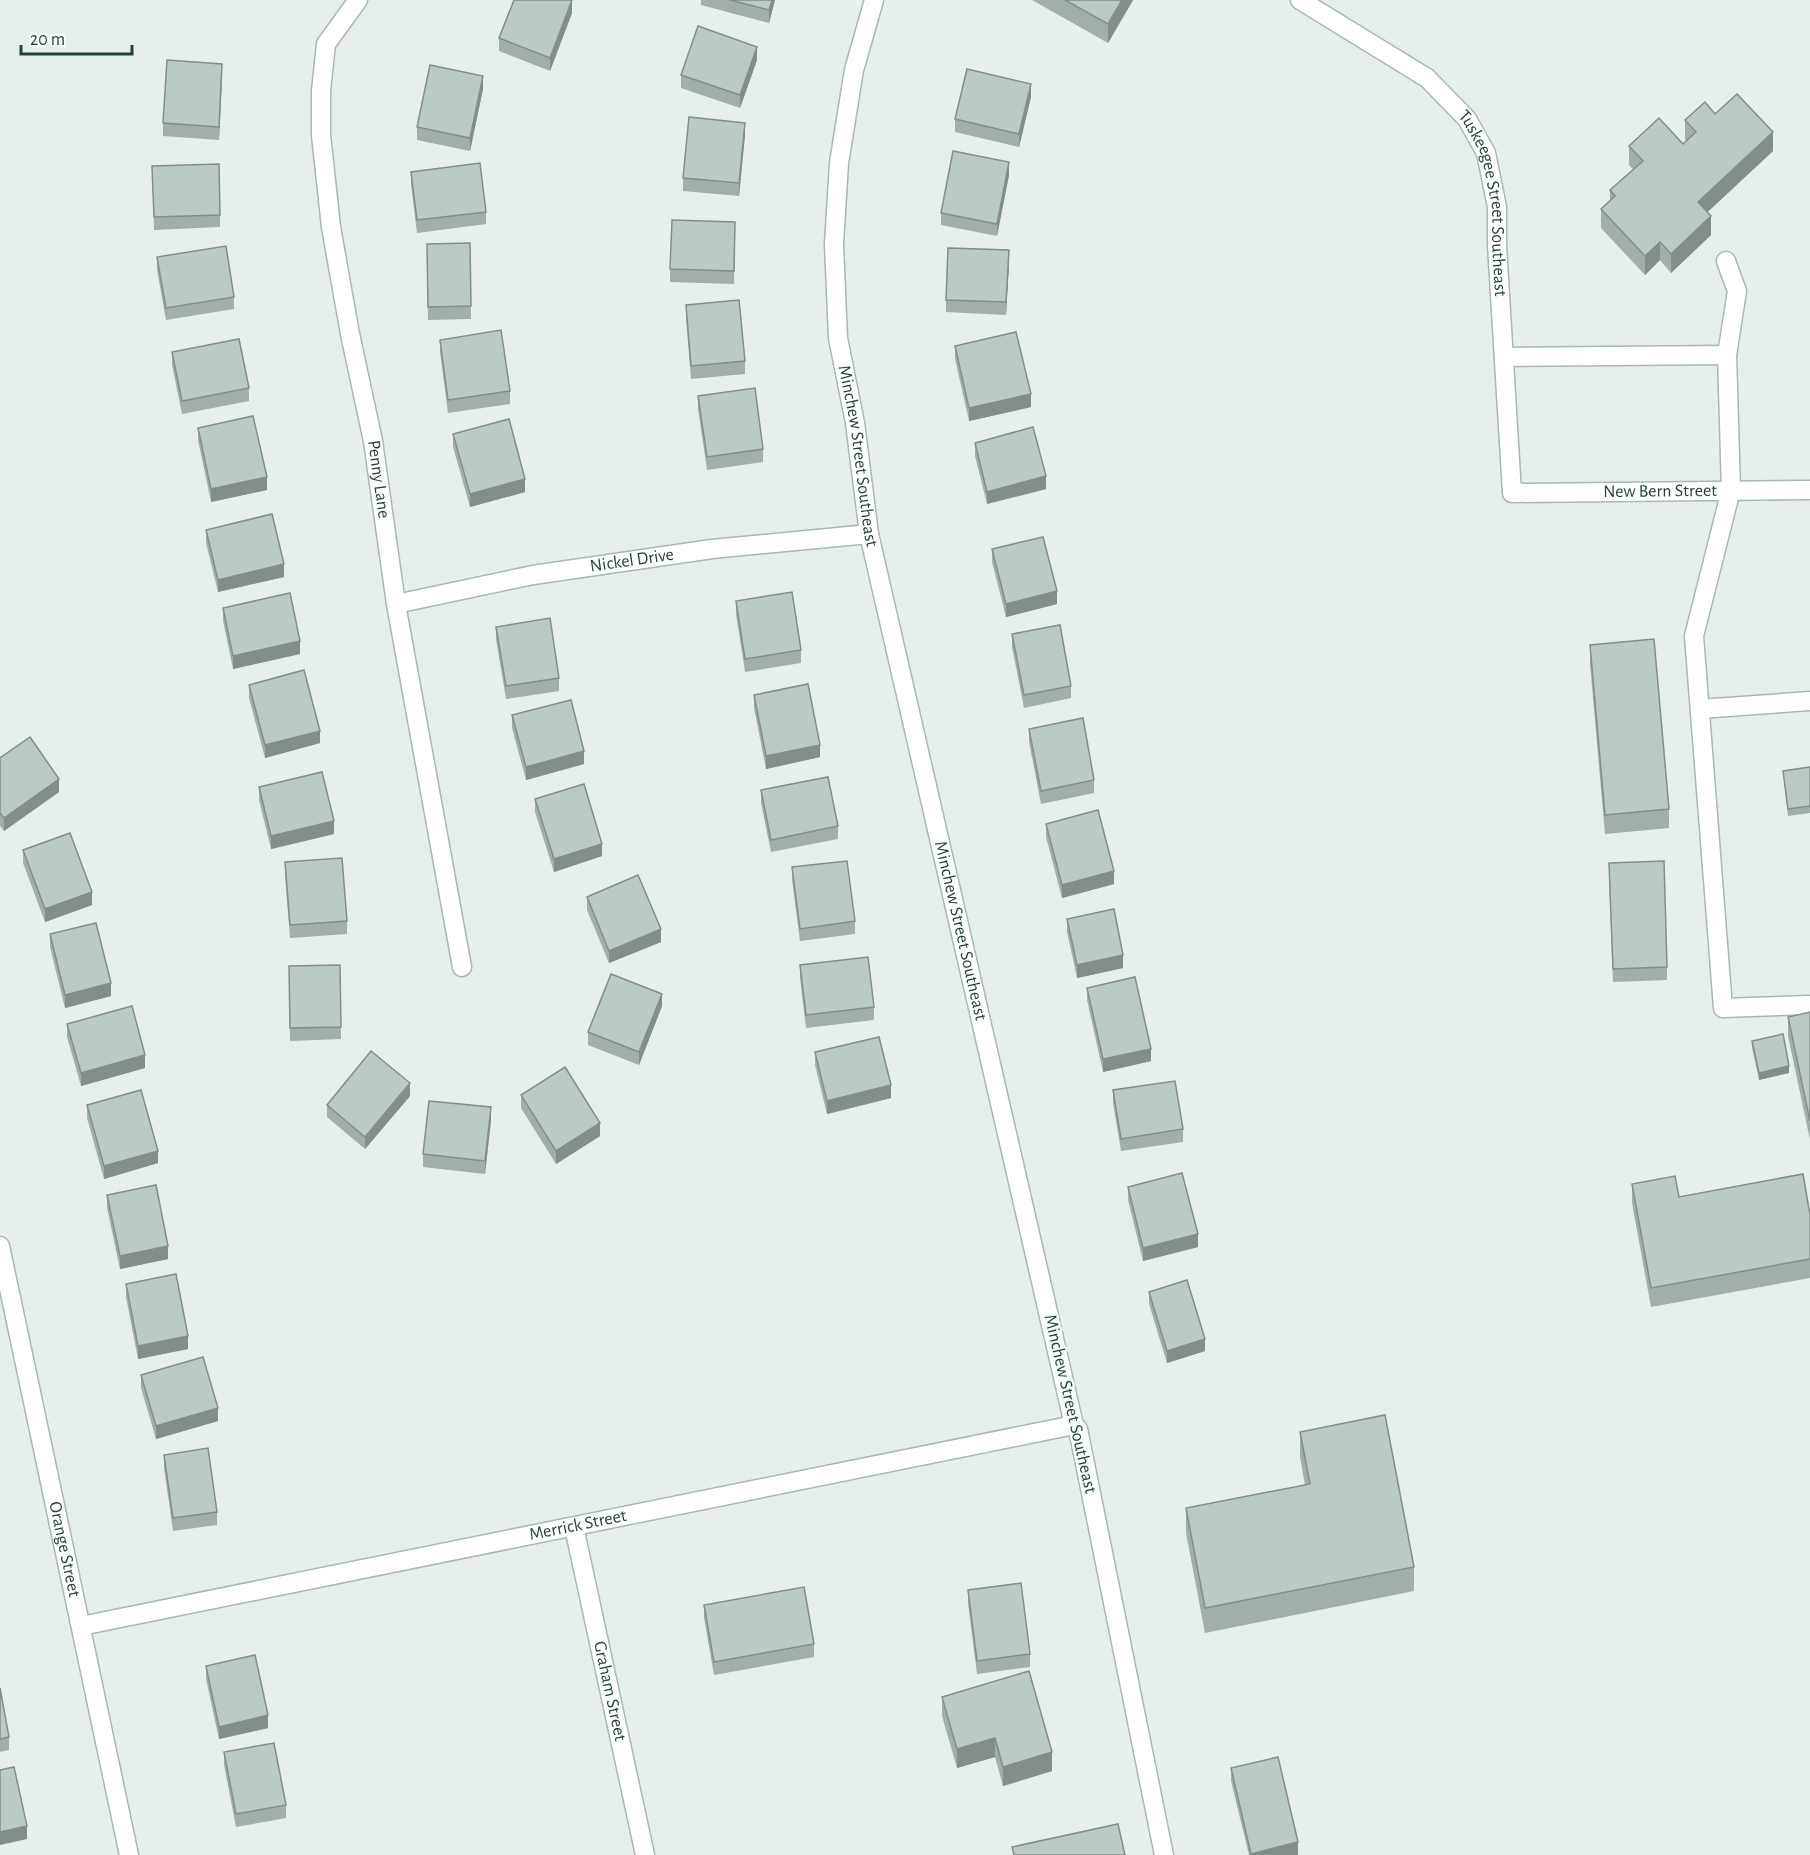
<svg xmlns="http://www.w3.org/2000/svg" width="1810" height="1855" viewBox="0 0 1810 1855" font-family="'Alegreya Sans',sans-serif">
	<rect width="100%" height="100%" fill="#e6efeb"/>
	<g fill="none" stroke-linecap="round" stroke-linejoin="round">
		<defs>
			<g id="minor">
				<path id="s1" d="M358 0 326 44 321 91V135L331 227 350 334 373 441 396 604 462 967"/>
				<path id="s2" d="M874 0 854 70 839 163 834 244 838 338 855 423 869 534 1074 1425 1078 1429 1164 1855"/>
				<path id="s3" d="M1300 0 1427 78 1467 119 1486 153 1497 207V245L1512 493 1810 490"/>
				<polyline points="1726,261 1737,291 1727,355 1731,490 1694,636 1723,1008 1810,1005"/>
				<polyline points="1504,357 1727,355"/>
				<path id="s4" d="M396 604 533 575 712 549 869 534"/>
				<polyline points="1700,709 1810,701"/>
				<path id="s5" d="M0 1246 129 1855"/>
				<path id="s6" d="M574 1527 645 1855"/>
				<path id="s7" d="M81 1626 1074 1425"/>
			</g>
		</defs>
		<use href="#minor" stroke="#a8b8b2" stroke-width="21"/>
		<use href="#minor" stroke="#fff" stroke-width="18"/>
	</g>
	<g fill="#a1aea9">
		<polygon points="701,0 775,0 769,23 701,5"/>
		<polygon points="1032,0 1133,0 1108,43"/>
		<polygon points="572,13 550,71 499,51 499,38"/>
		<polygon points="757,60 740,108 681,88 681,75"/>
		<polygon points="222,76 219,140 163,136 163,123"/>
		<polygon points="483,89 470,151 417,140 417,127"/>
		<polygon points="1031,97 1019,147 955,132 955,119"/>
		<polygon points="1715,114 1773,151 1707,212 1711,235 1671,273 1660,260 1645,275 1601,228 1601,209 1610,201 1610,190 1633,169 1629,165 1629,146 1683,144 1686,141 1685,139 1685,120"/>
		<polygon points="745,135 739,196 683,191 683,178"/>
		<polygon points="152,166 220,215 220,227 154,230"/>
		<polygon points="411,172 486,212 486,224 417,233 411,184"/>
		<polygon points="1009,175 997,236 941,225 941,213"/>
		<polygon points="735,235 734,284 670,282 670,269"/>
		<polygon points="470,243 471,319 428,320 427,244"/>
		<polygon points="157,257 234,297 234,309 166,320 157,270"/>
		<polygon points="1009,263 1006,315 946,312 946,300"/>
		<polygon points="686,305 745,361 745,374 691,379 686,318"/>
		<polygon points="440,340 510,391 510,404 448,413 440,352"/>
		<polygon points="955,346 1031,407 969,421 955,359"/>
		<polygon points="172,352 249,388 249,401 182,414 172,365"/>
		<polygon points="698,396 763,449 763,462 707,470 698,409"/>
		<polygon points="198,428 267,490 211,502 198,440"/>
		<polygon points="453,434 525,492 470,507 453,447"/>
		<polygon points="975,443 1046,489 987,504 975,456"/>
		<polygon points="206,530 284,577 218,592 206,543"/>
		<polygon points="992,549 1057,604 1006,617 992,562"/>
		<polygon points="736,601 801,650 801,663 745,672 736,614"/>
		<polygon points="223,608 300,654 233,669 223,621"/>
		<polygon points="496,627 559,678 559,691 506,699 496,639"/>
		<polygon points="1012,634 1071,686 1071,698 1024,708 1012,647"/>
		<polygon points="1590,645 1669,809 1669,828 1605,834 1590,664"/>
		<polygon points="249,685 320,743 265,758 249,698"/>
		<polygon points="754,695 820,757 766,769 754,708"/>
		<polygon points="512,715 584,764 526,780 512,728"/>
		<polygon points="1029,729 1094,780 1094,793 1041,804 1029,742"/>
		<polygon points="0,758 59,792 4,831 0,826"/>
		<polygon points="1810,767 1810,813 1788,816 1783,771"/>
		<polygon points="259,787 334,834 271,849 259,800"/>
		<polygon points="761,790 838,826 838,839 771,852 761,803"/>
		<polygon points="535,799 602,856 554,872 535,812"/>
		<polygon points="1046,824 1114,884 1062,898 1046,837"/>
		<polygon points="23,850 92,905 45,922 23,863"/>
		<polygon points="285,862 347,921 347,934 290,938 285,875"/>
		<polygon points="792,867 855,921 855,934 800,941 792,880"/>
		<polygon points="1609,876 1667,967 1667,980 1613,982"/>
		<polygon points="587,897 661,942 609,963 587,910"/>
		<polygon points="1067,919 1123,968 1077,978 1067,932"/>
		<polygon points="50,934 111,996 65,1008 50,947"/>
		<polygon points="340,965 341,1039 290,1041 289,966"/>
		<polygon points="800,965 874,1007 874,1020 806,1028 800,978"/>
		<polygon points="1087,988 1151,1061 1103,1072 1087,1000"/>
		<polygon points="662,1006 639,1065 588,1045 588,1032"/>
		<polygon points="1810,1012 1810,1140 1788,1036 1788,1017"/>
		<polygon points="67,1024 145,1068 81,1086 67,1037"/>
		<polygon points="1752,1041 1789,1073 1759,1080 1752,1047"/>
		<polygon points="815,1052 891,1098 827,1114 815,1065"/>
		<polygon points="1113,1090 1183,1129 1183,1142 1121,1151 1113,1103"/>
		<polygon points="521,1095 600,1136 556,1164 521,1108"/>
		<polygon points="410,1096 365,1149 327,1117 327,1105"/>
		<polygon points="87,1105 158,1163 104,1179 87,1118"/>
		<polygon points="491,1120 485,1174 423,1167 423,1154"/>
		<polygon points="1632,1184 1679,1197 1810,1215 1810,1278 1651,1307 1632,1203"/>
		<polygon points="1128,1187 1198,1247 1143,1261 1128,1200"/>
		<polygon points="107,1195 168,1259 120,1269 107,1208"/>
		<polygon points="126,1284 188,1349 138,1359 126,1297"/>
		<polygon points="1149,1292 1205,1351 1167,1363 1149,1304"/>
		<polygon points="141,1375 218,1421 156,1439 141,1388"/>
		<polygon points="1300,1432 1414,1567 1414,1591 1205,1633 1186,1533 1186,1508 1305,1485 1300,1457"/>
		<polygon points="164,1455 217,1512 217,1525 173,1531 164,1468"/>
		<polygon points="968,1590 1030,1654 1030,1667 977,1674 968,1603"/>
		<polygon points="704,1605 814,1644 814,1657 714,1675 704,1618"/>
		<polygon points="206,1666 268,1728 219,1739 206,1679"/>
		<polygon points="0,1688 9,1737 9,1750 0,1752"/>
		<polygon points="942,1697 1052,1771 1003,1786 995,1757 957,1768 942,1716"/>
		<polygon points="224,1752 286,1805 286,1818 236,1827 224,1765"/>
		<polygon points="1231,1768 1298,1855 1249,1855 1231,1781"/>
	</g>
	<g fill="#838d89">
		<polygon points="572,0 572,13 550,71 550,58"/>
		<polygon points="772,0 775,0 769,23 769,10"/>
		<polygon points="1122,0 1133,0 1108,43 1108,24"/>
		<polygon points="757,47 757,60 740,108 740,95"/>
		<polygon points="222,64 222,76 219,140 219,127"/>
		<polygon points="483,76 483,89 470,151 470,138"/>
		<polygon points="1031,84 1031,97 1019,147 1019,134"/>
		<polygon points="745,123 745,135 739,196 739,183"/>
		<polygon points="1773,132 1773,151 1698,221 1698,202"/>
		<polygon points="1009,162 1009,175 997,236 997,224"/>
		<polygon points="1711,216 1711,235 1671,273 1671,254"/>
		<polygon points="1660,242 1660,260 1645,275 1645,256"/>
		<polygon points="1009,250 1009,263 1006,315 1006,302"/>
		<polygon points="1031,394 1031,407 969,421 969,408"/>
		<polygon points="1046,476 1046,489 987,504 987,492"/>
		<polygon points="267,477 267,490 211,502 211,489"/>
		<polygon points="525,479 525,492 470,507 470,494"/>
		<polygon points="284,564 284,577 218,592 218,580"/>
		<polygon points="1057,591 1057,604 1006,617 1006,604"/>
		<polygon points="300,641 300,654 233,669 233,656"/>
		<polygon points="320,731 320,743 265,758 265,745"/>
		<polygon points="820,745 820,757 766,769 766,756"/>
		<polygon points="584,751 584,764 526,780 526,767"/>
		<polygon points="59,779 59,792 4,831 4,818"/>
		<polygon points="334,821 334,834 271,849 271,836"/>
		<polygon points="602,844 602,856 554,872 554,859"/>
		<polygon points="1114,871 1114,884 1062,898 1062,885"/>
		<polygon points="92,892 92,905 45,922 45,909"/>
		<polygon points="661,929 661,942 609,963 609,951"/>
		<polygon points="1123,955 1123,968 1077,978 1077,965"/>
		<polygon points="111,983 111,996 65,1008 65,995"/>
		<polygon points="662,994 662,1006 639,1065 639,1052"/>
		<polygon points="1151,1049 1151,1061 1103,1072 1103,1059"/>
		<polygon points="145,1055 145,1068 81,1086 81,1073"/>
		<polygon points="1789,1066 1789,1073 1759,1080 1759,1073"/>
		<polygon points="410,1083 410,1096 365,1149 365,1137"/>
		<polygon points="891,1085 891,1098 827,1114 827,1101"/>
		<polygon points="491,1107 491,1120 485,1174 485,1161"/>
		<polygon points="600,1123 600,1136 556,1164 556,1151"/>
		<polygon points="158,1151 158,1163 104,1179 104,1166"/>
		<polygon points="1198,1234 1198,1247 1143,1261 1143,1248"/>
		<polygon points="168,1246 168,1259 120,1269 120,1256"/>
		<polygon points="188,1336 188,1349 138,1359 138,1346"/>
		<polygon points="1205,1339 1205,1351 1167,1363 1167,1351"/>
		<polygon points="218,1408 218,1421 156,1439 156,1426"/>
		<polygon points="268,1715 268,1728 219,1739 219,1727"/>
		<polygon points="995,1738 995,1757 957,1768 957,1749"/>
		<polygon points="1052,1752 1052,1771 1003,1786 1003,1767"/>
		<polygon points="27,1826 27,1839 0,1845 0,1832"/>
		<polygon points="1298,1842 1298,1855 1251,1855 1251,1854"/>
	</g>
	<g fill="#bbcac4" stroke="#838d89" stroke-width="1.5">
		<polygon points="514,0 572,0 550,58 499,38"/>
		<polygon points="730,0 772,0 769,10"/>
		<polygon points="1065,0 1122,0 1108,24"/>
		<polygon points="698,26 757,47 740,95 681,75"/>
		<polygon points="167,60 222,64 219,127 163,123"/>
		<polygon points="430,65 483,76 470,138 417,127"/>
		<polygon points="967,69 1031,84 1019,134 955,119"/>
		<polygon points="1737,94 1773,132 1698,202 1711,216 1671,254 1660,242 1645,256 1601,209 1615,196 1610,190 1643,161 1629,146 1659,118 1683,144 1696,132 1685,120 1705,102 1715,114"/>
		<polygon points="689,117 745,123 739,183 683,178"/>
		<polygon points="953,151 1009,162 997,224 941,213"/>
		<polygon points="480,163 486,212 417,220 411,172"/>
		<polygon points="219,164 220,215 154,217 152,166"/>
		<polygon points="672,220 735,222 734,271 670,269"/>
		<polygon points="470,243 471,306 428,307 427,244"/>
		<polygon points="226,246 234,297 166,308 157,257"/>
		<polygon points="948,248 1009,250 1006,302 946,300"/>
		<polygon points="739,300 745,361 691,366 686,305"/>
		<polygon points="501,330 510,391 448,400 440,340"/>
		<polygon points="1016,332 1031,394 969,408 955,346"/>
		<polygon points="239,339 249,388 182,401 172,352"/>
		<polygon points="755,388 763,449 707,457 698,396"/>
		<polygon points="253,416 267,477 211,489 198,428"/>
		<polygon points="509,419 525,479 470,494 453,434"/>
		<polygon points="1033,427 1046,476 987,492 975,443"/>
		<polygon points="272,514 284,564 218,580 206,530"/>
		<polygon points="1043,537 1057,591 1006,604 992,549"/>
		<polygon points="792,592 801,650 745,659 736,601"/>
		<polygon points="290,593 300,641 233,656 223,608"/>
		<polygon points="550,618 559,678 506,686 496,627"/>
		<polygon points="1060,625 1071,686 1024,695 1012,634"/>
		<polygon points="1654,639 1669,809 1605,815 1590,645"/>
		<polygon points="304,670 320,731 265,745 249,685"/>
		<polygon points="808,684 820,745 766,756 754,695"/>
		<polygon points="571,700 584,751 526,767 512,715"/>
		<polygon points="1083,718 1094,780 1041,791 1029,729"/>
		<polygon points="30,737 59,779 4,818 0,813 0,758"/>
		<polygon points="1810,767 1810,806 1788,809 1783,771"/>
		<polygon points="322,772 334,821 271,836 259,787"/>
		<polygon points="828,777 838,826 771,840 761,790"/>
		<polygon points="584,784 602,844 554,859 535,799"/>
		<polygon points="1098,810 1114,871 1062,885 1046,824"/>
		<polygon points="70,833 92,892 45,909 23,850"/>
		<polygon points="342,858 347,921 290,925 285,862"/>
		<polygon points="847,861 855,921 800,929 792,867"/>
		<polygon points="1664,861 1667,967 1613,969 1609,863"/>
		<polygon points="638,875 661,929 609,951 587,897"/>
		<polygon points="1114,909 1123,955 1077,965 1067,919"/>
		<polygon points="96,923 111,983 65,995 50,934"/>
		<polygon points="868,957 874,1007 806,1015 800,965"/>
		<polygon points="340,965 341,1027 290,1028 289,966"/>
		<polygon points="611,974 662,994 639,1052 588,1032"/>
		<polygon points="1135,977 1151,1049 1103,1059 1087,988"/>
		<polygon points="132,1006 145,1055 81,1073 67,1024"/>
		<polygon points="1810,1012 1810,1121 1788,1017"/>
		<polygon points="1783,1034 1789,1066 1759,1073 1752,1041"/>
		<polygon points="879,1037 891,1085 827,1101 815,1052"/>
		<polygon points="371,1051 410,1083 365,1137 327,1105"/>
		<polygon points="565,1067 600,1123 556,1151 521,1095"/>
		<polygon points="1175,1081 1183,1129 1121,1139 1113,1090"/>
		<polygon points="141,1090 158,1151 104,1166 87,1105"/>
		<polygon points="429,1101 491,1107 485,1161 423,1154"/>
		<polygon points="1182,1173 1198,1234 1143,1248 1128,1187"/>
		<polygon points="1803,1174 1810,1215 1810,1259 1651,1288 1632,1184 1675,1176 1679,1197"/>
		<polygon points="156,1185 168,1246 120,1256 107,1195"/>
		<polygon points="176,1274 188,1336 138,1346 126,1284"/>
		<polygon points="1187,1280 1205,1339 1167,1351 1149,1292"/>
		<polygon points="203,1357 218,1408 156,1426 141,1375"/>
		<polygon points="1385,1415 1414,1567 1205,1608 1186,1508 1310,1484 1300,1432"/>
		<polygon points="208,1448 217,1512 173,1518 164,1455"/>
		<polygon points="1021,1583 1030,1654 977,1661 968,1590"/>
		<polygon points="804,1587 814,1644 714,1662 704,1605"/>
		<polygon points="255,1655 268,1715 219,1727 206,1666"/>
		<polygon points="1029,1671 1052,1752 1003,1767 995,1738 957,1749 942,1697"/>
		<polygon points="0,1688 9,1737 0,1739"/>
		<polygon points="274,1743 286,1805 236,1814 224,1752"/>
		<polygon points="1278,1757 1298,1842 1251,1854 1231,1768"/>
		<polygon points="14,1767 27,1826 0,1832 0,1770"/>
		<polygon points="1118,1824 1125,1855 1014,1855 1012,1847"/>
	</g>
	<g text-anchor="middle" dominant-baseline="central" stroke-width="5" stroke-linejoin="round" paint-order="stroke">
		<g font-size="18" fill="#24423a" stroke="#f7fbf9">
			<text stroke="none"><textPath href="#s3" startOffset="294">Tuskeegee Street Southeast</textPath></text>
			<text stroke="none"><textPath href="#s2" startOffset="462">Minchew Street Southeast</textPath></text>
			<text stroke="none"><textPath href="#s1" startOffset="495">Penny Lane</textPath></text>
			<text stroke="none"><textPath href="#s3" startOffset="735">New Bern Street</textPath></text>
			<text stroke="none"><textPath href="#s4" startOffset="240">Nickel Drive</textPath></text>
			<text stroke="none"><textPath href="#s2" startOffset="948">Minchew Street Southeast</textPath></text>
			<text transform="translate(1070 1404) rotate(77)">Minchew Street Southeast</text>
			<text stroke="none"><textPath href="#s7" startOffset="507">Merrick Street</textPath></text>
			<text stroke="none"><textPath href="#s5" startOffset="310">Orange Street</textPath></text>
			<text stroke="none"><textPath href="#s6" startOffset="168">Graham Street</textPath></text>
		</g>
	</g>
	<path d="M21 45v9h111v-9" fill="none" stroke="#24423a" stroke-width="3"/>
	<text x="30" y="45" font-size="18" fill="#24423a" stroke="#f7fbf9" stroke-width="4.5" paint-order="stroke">20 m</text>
</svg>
